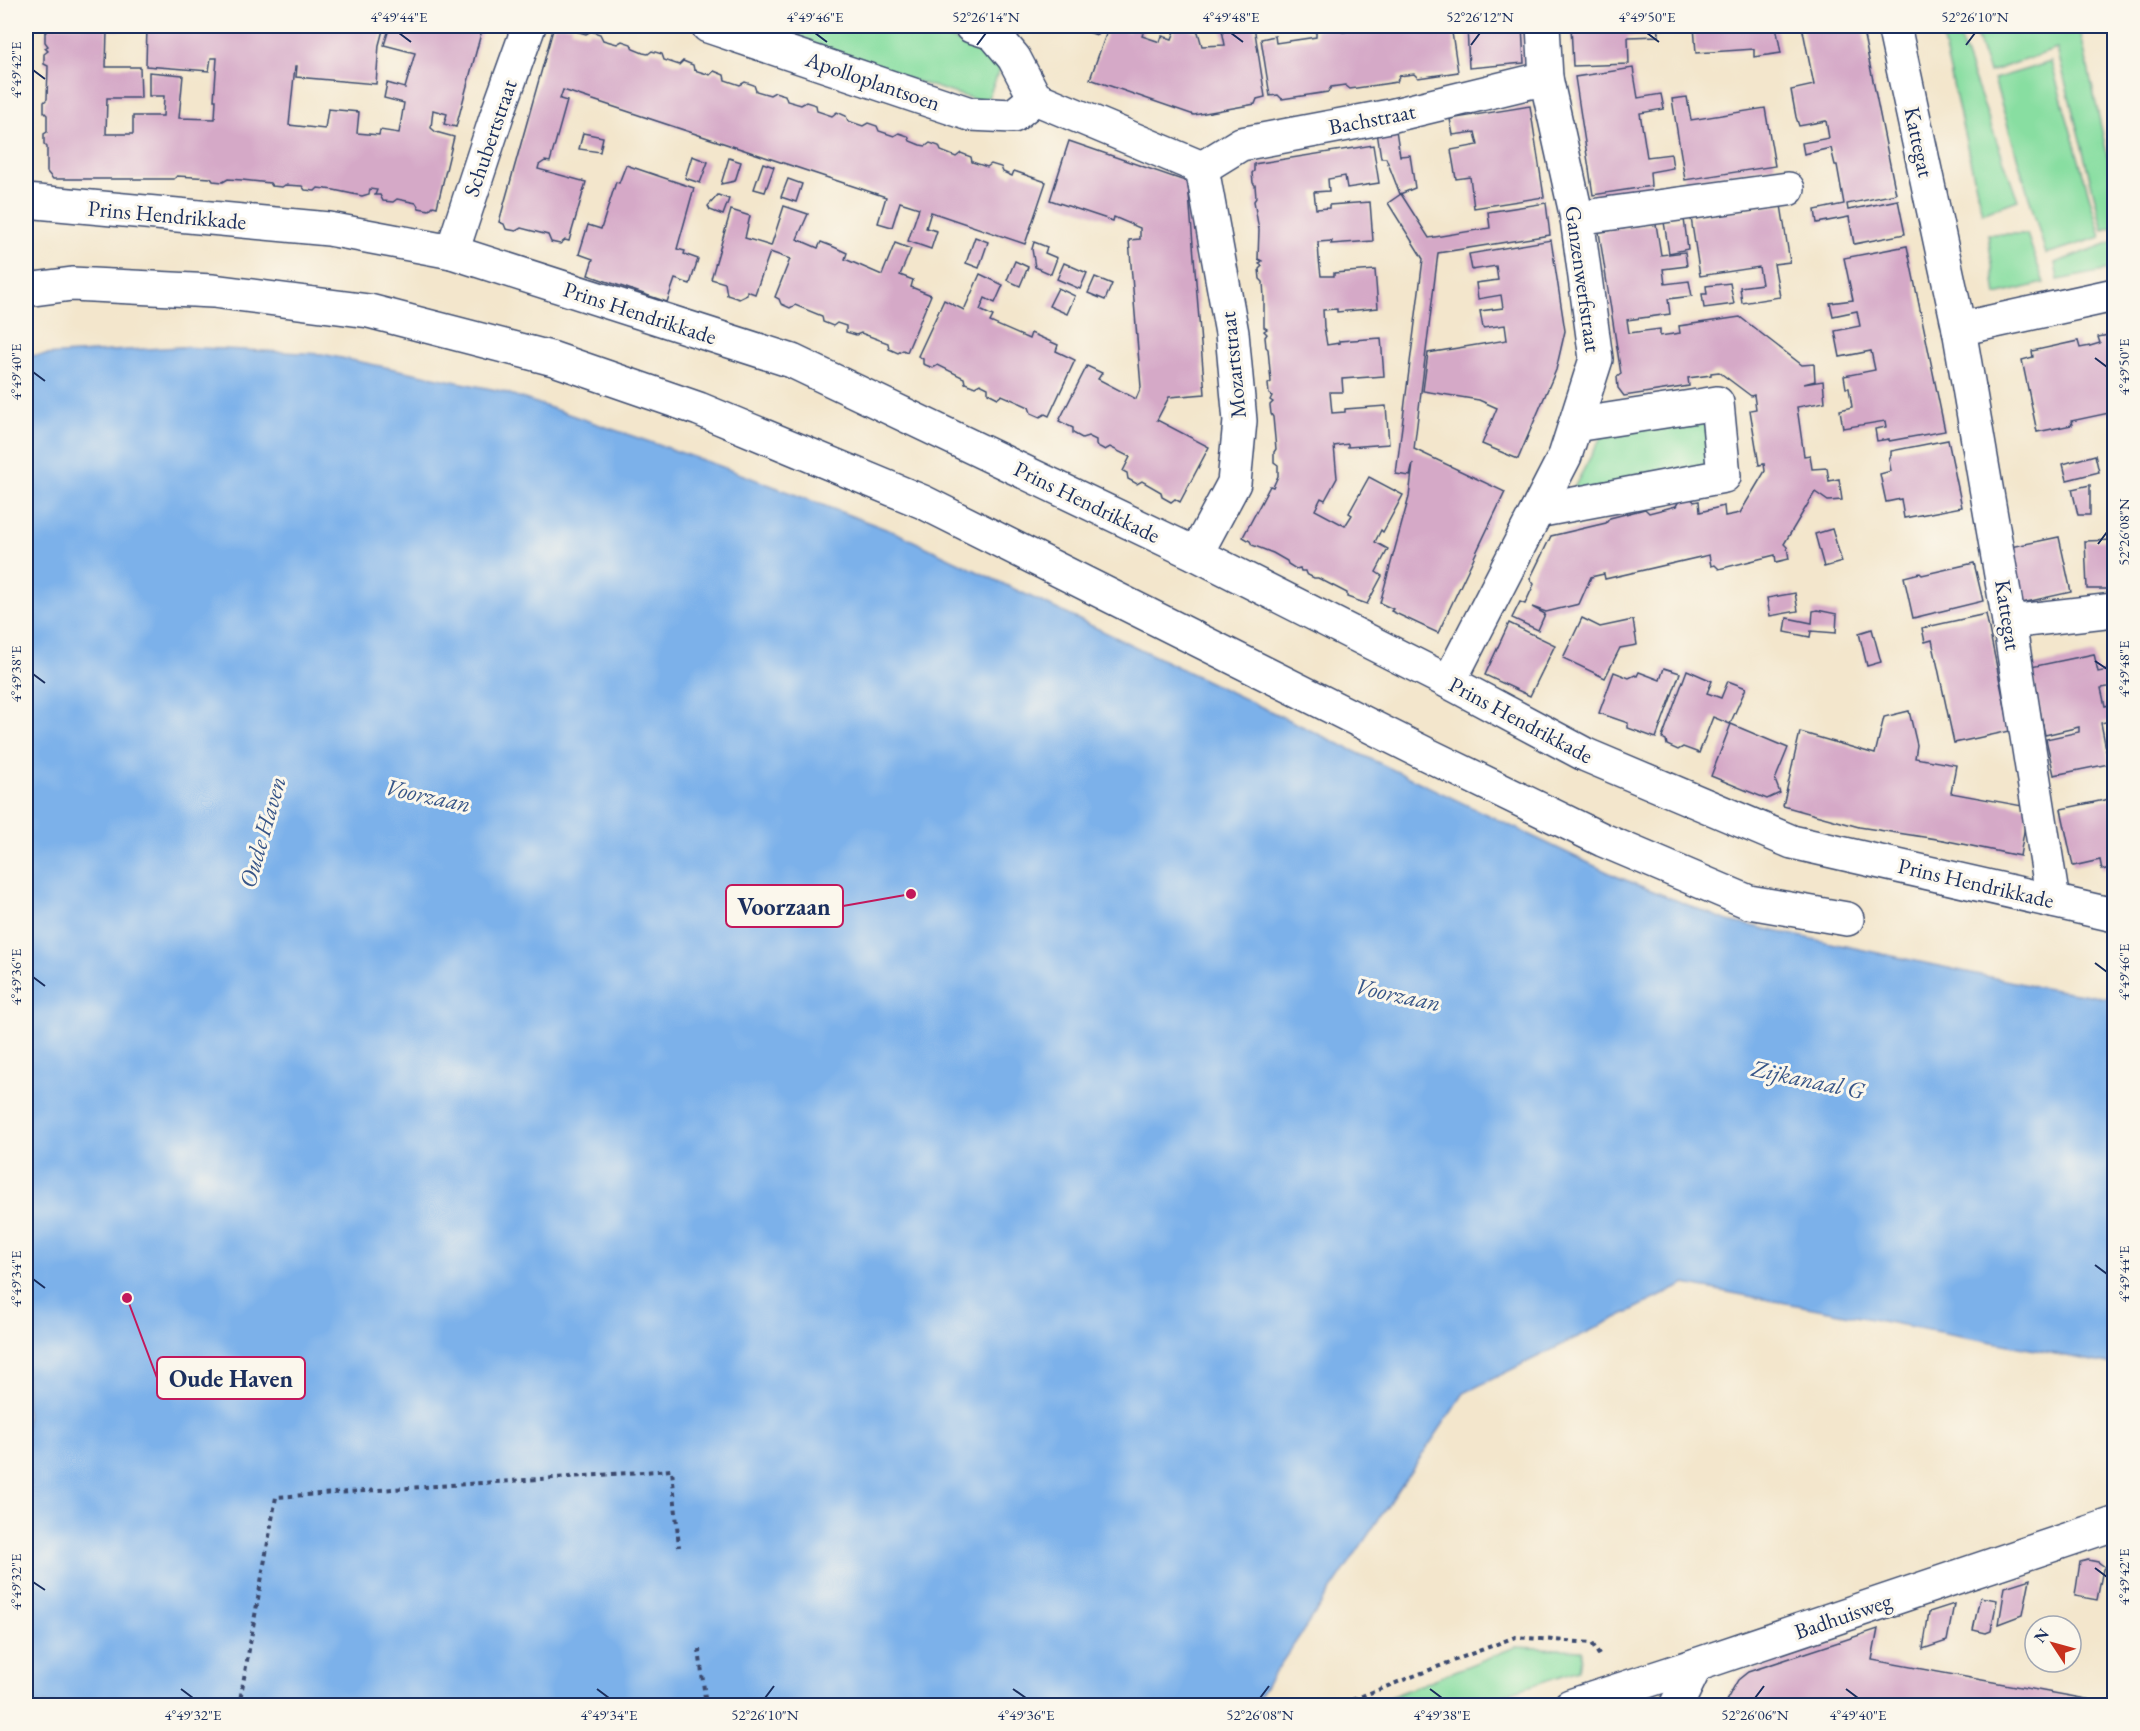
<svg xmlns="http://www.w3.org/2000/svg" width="2140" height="1731" viewBox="0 0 2140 1731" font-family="'EB Garamond',serif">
	<rect width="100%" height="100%" fill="#fbf7ec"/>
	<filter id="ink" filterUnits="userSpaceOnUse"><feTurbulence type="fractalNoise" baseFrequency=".0167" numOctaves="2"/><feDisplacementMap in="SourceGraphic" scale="12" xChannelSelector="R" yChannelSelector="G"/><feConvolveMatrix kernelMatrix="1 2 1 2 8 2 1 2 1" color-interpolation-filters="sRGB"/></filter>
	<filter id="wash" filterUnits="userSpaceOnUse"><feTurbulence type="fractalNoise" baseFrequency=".008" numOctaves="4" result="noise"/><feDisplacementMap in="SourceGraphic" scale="24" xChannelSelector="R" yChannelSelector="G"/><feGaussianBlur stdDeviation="1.35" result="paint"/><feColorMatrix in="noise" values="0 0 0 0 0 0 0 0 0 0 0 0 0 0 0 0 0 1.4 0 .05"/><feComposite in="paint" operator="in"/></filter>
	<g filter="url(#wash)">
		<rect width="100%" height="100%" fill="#f3e6cc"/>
		<g fill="#88dea1" stroke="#528680" stroke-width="1.5">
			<polygon points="739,26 911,26 978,48 1001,66 986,103"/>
			<polygon points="2019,26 2079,26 2114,186 2114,227 2103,230 2057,49 1989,72 1976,35"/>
			<polygon points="1958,34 2018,200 1982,213 1943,40"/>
			<polygon points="2051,62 2101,237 2046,254 1994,79"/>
			<polygon points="1988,234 2027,234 2044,283 1996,295"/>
			<polygon points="2114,241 2114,269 2058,280 2055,263"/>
			<polygon points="1706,410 1712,468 1569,497 1606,428"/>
			<polygon points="1515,1647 1582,1650 1579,1670 1472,1705 1370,1705"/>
		</g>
		<polygon fill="#7cb1ea" stroke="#4c70a4" stroke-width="1.5" points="181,347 322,354 501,391 717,465 899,534 1618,877 1728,921 2037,987 2114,999 2114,1365 1685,1284 1464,1393 1253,1705 26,1705 26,356"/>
		<g id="blocks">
			<g fill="#d5a9c7">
				<polygon points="48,26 141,26 140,31 107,30 106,67 140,67 141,98 107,98 106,134 133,134 133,116 163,116 164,96 149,96 149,72 183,75 179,118 215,119 216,100 214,100 217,58 211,58 209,71 146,66 147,26 349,26 383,30 379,45 376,84 296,77 297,66 295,66 289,125 325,129 328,109 359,112 357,133 379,135 380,130 399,133 404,103 384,98 387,83 405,88 415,53 384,45 390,26 483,26 456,127 444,124 447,114 433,110 431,128 436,132 454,137 437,207 433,206 429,210 419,208 416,203 402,200 397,199 393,202 383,201 380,195 375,195 377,190 370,189 369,194 362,196 334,190 318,188 315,191 305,190 302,186 285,185 282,187 272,186 270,183 242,180 228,179 223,182 213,181 211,178 177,176 174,179 53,179 47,172 47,147 44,144 44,134 47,132 47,115 44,112 44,102 47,99 48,66 44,64 44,54 48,51 45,48 48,46 45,42 45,33 48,30"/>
				<polygon points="554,26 571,26 572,30 586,34 591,31 600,34 603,40 617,44 622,41 631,44 633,49 643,53 648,54 652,51 662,54 664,60 679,65 683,61 693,65 694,70 704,73 710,75 714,71 724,75 725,80 740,85 745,82 754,85 756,91 770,95 775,92 785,95 787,101 801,105 806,102 816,105 817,111 832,116 837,112 846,116 848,121 863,126 868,123 877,126 879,131 894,136 899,133 908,136 910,141 920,145 926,146 930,143 939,146 941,151 956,157 961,153 971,157 972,162 987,167 991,164 1001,167 1003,172 1012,176 1014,171 1046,182 1025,244 931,212 926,228 937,231 931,249 908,241 919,208 900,202 892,227 878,223 886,197 563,90 560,99 567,101 550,162 545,161 539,165 538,169 586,182 569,241 565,240 560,244 551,242 548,235 521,228 516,231 506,229 504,224 499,222"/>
				<polygon points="1071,26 1100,26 1097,35"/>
				<polygon points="1109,26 1128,32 1130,26 1144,30 1142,36 1160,42 1162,36 1172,39 1177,26 1198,32 1202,46 1225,45 1222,30 1239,27 1239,26 1254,26 1265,97 1257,99 1255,104 1194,115 1090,79"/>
				<polygon points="1343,26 1343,32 1384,26 1431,26 1432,29 1451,26 1458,72 1418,78 1414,74 1399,76 1397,82 1350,89 1345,85 1331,87 1328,92 1282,99 1278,95 1270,96 1261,39 1275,36 1276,43 1316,37 1316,30"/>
				<polygon points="1467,26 1522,26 1524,63 1469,68"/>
				<polygon points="1571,26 1658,26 1659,36 1628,37 1629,64 1573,66"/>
				<polygon points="1694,26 1776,26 1781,53 1754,57 1754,49 1696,53"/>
				<polygon points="1802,26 1862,26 1896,194 1847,204 1848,210 1898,200 1905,234 1854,244 1849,217 1817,223 1815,210 1844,204 1837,165 1835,165 1831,148 1804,154 1802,143 1829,138 1826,121 1799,126 1796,117 1791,90 1814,85"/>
				<polygon points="1633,68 1638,98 1661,94 1664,109 1640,113 1647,157 1671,154 1673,168 1650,172 1651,186 1593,195 1575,77"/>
				<polygon points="1687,97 1691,120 1765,108 1775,166 1685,180 1672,99"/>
				<polygon points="1530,106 1544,197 1474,208 1470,177 1456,179 1451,150 1478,145 1475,132 1453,135 1450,119"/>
				<polygon points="1396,130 1400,156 1410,155 1415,188 1400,194 1386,158 1381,158 1377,132"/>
				<polygon points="583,133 603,137 600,152 579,149"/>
				<polygon points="1069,141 1188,182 1205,394 1169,397 1157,420 1209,447 1180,502 1175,499 1171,502 1162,497 1161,492 1142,481 1137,484 1128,479 1127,473 1123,471 1130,457 1110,447 1105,450 1096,445 1096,440 1088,436 1082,438 1073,433 1073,428 1059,421 1087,366 1102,373 1098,379 1136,399 1141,387 1129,240 1140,239 1140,228 1114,217 1113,221 1050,200"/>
				<polygon points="1373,145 1379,183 1347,188 1345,176 1328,179 1329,191 1314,192 1316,209 1329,208 1329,205 1370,202 1373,241 1331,244 1332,241 1318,242 1319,259 1321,276 1334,276 1334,273 1375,270 1378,308 1337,312 1337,309 1323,310 1324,327 1327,345 1339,343 1339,341 1381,338 1384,376 1342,379 1343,392 1330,392 1332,413 1345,412 1345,409 1386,406 1389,444 1348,447 1348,444 1334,446 1337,478 1325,500 1321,498 1315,510 1345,526 1352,515 1349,513 1369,477 1403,495 1383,532 1381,530 1375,542 1388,549 1376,572 1382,576 1367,604 1347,597 1347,593 1318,578 1314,578 1306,574 1305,571 1301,571 1300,568 1296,569 1288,564 1287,561 1273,553 1252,545 1250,541 1243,537 1270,486 1273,487 1278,476 1278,465 1274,462 1274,452 1276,449 1273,417 1271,414 1270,405 1273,402 1270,400 1272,396 1269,394 1268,384 1271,382 1268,349 1266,347 1265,337 1267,334 1264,331 1267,329 1264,327 1264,298 1263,282 1260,279 1259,269 1262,266 1259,264 1262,261 1258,259 1259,230 1254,201 1256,198 1255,185 1253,183 1252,173 1254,171 1254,164"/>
				<polygon points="692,156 708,162 700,183 685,178"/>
				<polygon points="729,158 741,162 735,181 721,184"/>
				<polygon points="763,163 774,167 765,192 754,189"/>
				<polygon points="626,165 694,188 677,249 685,251 684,254 698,259 690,284 675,279 667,302 588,275 593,259 579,254 588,225 601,229 616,182 619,183"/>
				<polygon points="788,179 802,184 796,202 781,197"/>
				<polygon points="1401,194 1429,238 1490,228 1488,212 1546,203 1550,235 1438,253 1414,449 1505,492 1438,633 1391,611 1393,609 1380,603 1409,497 1413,463 1410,476 1396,474 1423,259 1388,203"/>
				<polygon points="718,195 729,199 723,215 710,210 708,206"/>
				<polygon points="1781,205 1790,262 1774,264 1780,297 1742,303 1740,287 1762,284 1759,267 1700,276 1691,218"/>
				<polygon points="784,206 808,214 797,239 818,248 821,242 834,247 847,253 845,259 882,275 895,243 911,249 900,275 913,280 911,287 931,295 907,352 903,350 898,353 889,349 888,343 861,333 856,335 846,332 846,326 837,323 833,326 823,322 822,316 795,305 790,308 781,304 779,299 775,297 790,259 770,252 755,294 747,291 747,295 739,299 727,295 725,283 711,279 731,210 750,216 745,238 771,246"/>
				<polygon points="1684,219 1688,249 1669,253 1664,222"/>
				<polygon points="1656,224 1661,255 1685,252 1687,266 1663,269 1665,284 1689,281 1692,296 1668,299 1670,314 1627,320 1629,333 1660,329 1660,336 1680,333 1679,326 1740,317 1802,365 1814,364 1815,381 1804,384 1823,381 1825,402 1797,407 1804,456 1810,455 1812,469 1827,468 1829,481 1839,479 1842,500 1828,501 1815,492 1784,544 1787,547 1789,559 1776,562 1775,555 1719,569 1715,565 1711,566 1709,555 1605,579 1604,574 1591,577 1579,604 1546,612 1532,607 1545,614 1538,630 1512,618 1520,602 1525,604 1534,584 1530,579 1551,536 1606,523 1610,518 1645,509 1649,513 1676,506 1679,501 1691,498 1694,502 1699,501 1700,512 1724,506 1725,516 1740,513 1765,471 1764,464 1759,465 1750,410 1756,409 1754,395 1751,396 1719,372 1711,373 1711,375 1688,378 1689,386 1624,396 1618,388 1617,377 1621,374 1599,232"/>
				<polygon points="975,237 988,242 979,268 966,263"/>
				<polygon points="1551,240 1565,331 1556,370 1518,459 1482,444 1497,408 1479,400 1423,391 1428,353 1507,340 1505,325 1483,328 1480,311 1503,308 1501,295 1478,299 1476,283 1498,280 1496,266 1472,270 1469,254"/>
				<polygon points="1034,242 1047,247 1045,253 1057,258 1051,274 1035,267 1032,249"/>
				<polygon points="1907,246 1945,431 1889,441 1889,439 1877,441 1875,429 1886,427 1885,421 1843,428 1840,410 1852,407 1849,388 1846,388 1844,376 1875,370 1871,351 1840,357 1835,331 1860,326 1857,311 1833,316 1830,303 1853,300 1844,258"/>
				<polygon points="1015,261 1028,267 1020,286 1007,280"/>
				<polygon points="1064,263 1087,273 1080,289 1057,279"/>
				<polygon points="980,274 1003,285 995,303 985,298 980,310 993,316 990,322 1029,339 1031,333 1058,345 1056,351 1075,360 1049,416 1045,414 1040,417 1031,413 1029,407 1002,395 998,398 988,393 988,388 980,384 975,387 965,383 964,378 938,365 933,368 923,364 923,359 918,356 944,300 964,310"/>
				<polygon points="1095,277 1112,284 1105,300 1088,293"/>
				<polygon points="1730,283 1734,304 1704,308 1702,294 1707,294 1706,286"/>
				<polygon points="1058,288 1075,296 1067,314 1049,306"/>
				<polygon points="2114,334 2114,412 2071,421 2072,425 2037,432 2022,360 2033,357 2032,351 2078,341 2080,348 2090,346 2100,343 2098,337"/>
				<polygon points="1948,440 1962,507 1904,518 1901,499 1886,502 1880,474 1891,471 1889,459 1891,455 1891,451"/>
				<polygon points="2095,455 2099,472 2067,480 2063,464"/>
				<polygon points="2090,485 2090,515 2078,515 2072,489"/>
				<polygon points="1832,529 1842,562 1824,567 1815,534"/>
				<polygon points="2059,537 2071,592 2017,604 2005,548"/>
				<polygon points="2114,540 2114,589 2087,589 2085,541"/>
				<polygon points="1974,563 1983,601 1913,618 1904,577 1920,573 1922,575"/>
				<polygon points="1795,593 1798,611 1770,616 1767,598"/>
				<polygon points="1817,610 1837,614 1836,633 1811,631 1810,637 1785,632 1787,618 1812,623 1813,611"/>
				<polygon points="1986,614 2010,731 1954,743 1932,640 1925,642 1922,628"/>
				<polygon points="1582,618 1600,627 1633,620 1637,645 1620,648 1605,678 1563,658"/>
				<polygon points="1509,623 1555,645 1530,696 1485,675"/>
				<polygon points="1872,629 1881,662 1867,666 1859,633"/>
				<polygon points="2094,654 2098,672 2114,669 2114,686 2101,688 2105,706 2114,704 2114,720 2101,723 2109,764 2054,775 2046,739 2079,732 2079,727 2045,735 2031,667"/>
				<polygon points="1664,668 1680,673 1656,738 1628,728 1628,723 1599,713 1614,672 1629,678 1635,675 1637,676 1639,672 1660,680"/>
				<polygon points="1687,670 1712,681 1707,693 1721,698 1728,681 1746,688 1730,724 1713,717 1699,753 1683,747 1678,750 1667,745 1666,740 1662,738"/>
				<polygon points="1909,711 1917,745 1915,758 1956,765 1951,793 2028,807 2020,856 1943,840 1859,827 1783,806 1800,732 1875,754 1884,717"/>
				<polygon points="1731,724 1788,748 1775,780 1780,793 1767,799 1711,776"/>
				<polygon points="2114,798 2114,867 2102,870 2100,860 2073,866 2061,809"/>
				<polygon points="2088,1560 2098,1562 2105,1567 2103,1569 2097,1600 2075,1596 2080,1562"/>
				<polygon points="2030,1579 2023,1615 1999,1624 2005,1587"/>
				<polygon points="1980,1597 1997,1600 1991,1631 1986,1633 1973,1630"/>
				<polygon points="1954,1604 1947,1641 1923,1649 1929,1612"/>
				<polygon points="1878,1629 1872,1660 2103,1702 2114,1706 1752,1706 1726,1701 1738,1680 1748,1672"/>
			</g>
		</g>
	</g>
	<g filter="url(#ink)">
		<use href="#blocks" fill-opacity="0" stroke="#3b4a6e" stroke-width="1.5"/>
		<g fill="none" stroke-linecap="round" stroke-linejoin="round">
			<defs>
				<g id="street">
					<polyline points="708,26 970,114 1013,116 1035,98"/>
					<polyline points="971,26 993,33 1014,58 1035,98 1202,168"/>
					<polyline points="1894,26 1959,329 2009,622 2053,901"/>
					<polyline points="1202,168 1241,144 1390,116 1546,78"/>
					<polyline points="26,201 329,229 452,252 792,361 1196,554 1449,682 1586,755 1792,842 2114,915"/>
					<polyline points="1577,218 1788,189"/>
					<polyline points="452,252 497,115 529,26"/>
					<polyline points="26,290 72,284 213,291 369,311 554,359 699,409 923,502 1426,754 1603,840 1749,902 1847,919"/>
					<polyline points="1959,329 2114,295"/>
					<polyline points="1537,511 1724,476 1717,403 1575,425"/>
					<polyline points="1196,554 1234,483 1240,421 1232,333 1202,168"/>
					<polyline points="2009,622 2114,610"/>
					<polyline points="1449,682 1565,456 1596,359 1577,218 1546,78 1543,26"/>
					<polyline points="1570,1706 1696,1665 2114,1524"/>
					<polyline points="1676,1706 1696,1665"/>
				</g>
			</defs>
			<use href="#street" stroke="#3b4a6e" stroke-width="36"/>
			<g stroke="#3b4a6e" stroke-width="4" stroke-dasharray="4.5 4.5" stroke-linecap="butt">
				<polyline points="699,1649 706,1706"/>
				<polyline points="239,1706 276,1497 672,1470 679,1547"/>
				<polyline points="1336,1706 1515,1637 1592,1643 1599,1655"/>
			</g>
			<use href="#street" stroke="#fff" stroke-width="33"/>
		</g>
	</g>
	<path fill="none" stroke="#1b2f5e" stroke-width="2" d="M399 33 411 42M815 33 827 42M1231 33 1243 42M1647 33 1659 42M977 45 986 33M1471 45 1480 33M1966 45 1975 33M33 70 45 79M2095 358 2107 367M33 372 45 381M2098 544 2107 532M2095 661 2107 669M33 674 45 683M2095 963 2107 972M33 977 45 986M2095 1265 2107 1274M33 1279 45 1288M2095 1568 2107 1577M33 1582 45 1590M181 1689 193 1698M597 1689 609 1698M1013 1689 1026 1698M1430 1689 1442 1698M1846 1689 1858 1698M765 1698 774 1686M1260 1698 1269 1686M1755 1698 1764 1686"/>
	<g text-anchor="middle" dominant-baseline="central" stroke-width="6" stroke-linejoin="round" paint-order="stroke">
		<g font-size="22" fill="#1b2f5e" stroke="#fbf7ec">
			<text transform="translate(873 81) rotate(19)">Apolloplantsoen</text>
			<text transform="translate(1372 119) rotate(-11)">Bachstraat</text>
			<text transform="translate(490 138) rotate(-71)">Schubertstraat</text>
			<text transform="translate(1919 142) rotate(78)">Kattegat</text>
			<text transform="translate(167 215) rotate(5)">Prins Hendrikkade</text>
			<text transform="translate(1583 279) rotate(82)">Ganzenwerfstraat</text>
			<text transform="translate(640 313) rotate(18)">Prins Hendrikkade</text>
			<text transform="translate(1233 365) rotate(-96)">Mozartstraat</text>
			<text transform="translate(1087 502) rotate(26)">Prins Hendrikkade</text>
			<text transform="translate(2008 615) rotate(81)">Kattegat</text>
			<text transform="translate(1521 720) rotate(28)">Prins Hendrikkade</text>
			<text transform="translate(1976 883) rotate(13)">Prins Hendrikkade</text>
			<text transform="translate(1843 1616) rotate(-19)">Badhuisweg</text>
		</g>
		<g font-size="24" font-style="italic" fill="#385688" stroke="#fbf7ec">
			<text transform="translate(428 795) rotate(12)">Voorzaan</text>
			<text transform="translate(262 832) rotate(-74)">Oude Haven</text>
			<text transform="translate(1398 994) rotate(12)">Voorzaan</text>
			<text transform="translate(1808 1079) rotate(12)">Zijkanaal G</text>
		</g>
	</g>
	<path fill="none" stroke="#c2185b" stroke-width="2" d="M911 894L843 906M127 1298L157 1378"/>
	<g fill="#c2185b" stroke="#fbf7ec" stroke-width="2">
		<circle cx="911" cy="894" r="6"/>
		<circle cx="127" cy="1298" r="6"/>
	</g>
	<g fill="#fbf7ec" stroke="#c2185b" stroke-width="2">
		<rect x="726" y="885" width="117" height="42" rx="6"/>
		<rect x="157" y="1357" width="148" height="42" rx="6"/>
	</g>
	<g font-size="24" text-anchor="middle" font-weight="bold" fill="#1b2f5e">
		<text x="784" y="915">Voorzaan</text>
		<text x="231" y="1387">Oude Haven</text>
	</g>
	<rect width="2140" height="1731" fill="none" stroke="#fbf7ec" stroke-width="66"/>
	<g transform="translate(2053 1644) rotate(306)"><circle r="28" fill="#fbf7ec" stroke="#a1a7b3" stroke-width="1.5"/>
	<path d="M0-4.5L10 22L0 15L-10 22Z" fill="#c8321e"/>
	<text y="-9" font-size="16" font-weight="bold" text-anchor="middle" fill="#1b2f5e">N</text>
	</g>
	<rect x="33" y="33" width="2074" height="1665" fill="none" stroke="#1b2f5e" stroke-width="2"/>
	<g font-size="15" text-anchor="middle" fill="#1b2f5e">
		<text x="399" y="22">4°49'44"E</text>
		<text x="815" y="22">4°49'46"E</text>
		<text x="986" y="22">52°26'14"N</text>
		<text x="1231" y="22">4°49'48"E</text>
		<text x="1480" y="22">52°26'12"N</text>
		<text x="1647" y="22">4°49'50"E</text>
		<text x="1975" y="22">52°26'10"N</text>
		<text transform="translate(16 70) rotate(-90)" y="5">4°49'42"E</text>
		<text transform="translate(2124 367) rotate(-90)" y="5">4°49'50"E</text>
		<text transform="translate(16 372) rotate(-90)" y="5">4°49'40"E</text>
		<text transform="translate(2124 532) rotate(-90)" y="5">52°26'08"N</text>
		<text transform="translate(2124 669) rotate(-90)" y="5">4°49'48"E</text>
		<text transform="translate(16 674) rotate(-90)" y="5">4°49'38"E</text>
		<text transform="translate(2124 972) rotate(-90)" y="5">4°49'46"E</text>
		<text transform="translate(16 977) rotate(-90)" y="5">4°49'36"E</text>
		<text transform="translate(2124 1274) rotate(-90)" y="5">4°49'44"E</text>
		<text transform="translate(16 1279) rotate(-90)" y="5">4°49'34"E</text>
		<text transform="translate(2124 1577) rotate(-90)" y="5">4°49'42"E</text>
		<text transform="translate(16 1582) rotate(-90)" y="5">4°49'32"E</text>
		<text x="193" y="1720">4°49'32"E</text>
		<text x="609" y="1720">4°49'34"E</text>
		<text x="765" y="1720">52°26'10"N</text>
		<text x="1026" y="1720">4°49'36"E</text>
		<text x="1260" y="1720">52°26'08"N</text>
		<text x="1442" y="1720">4°49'38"E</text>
		<text x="1755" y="1720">52°26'06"N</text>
		<text x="1858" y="1720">4°49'40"E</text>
	</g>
</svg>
